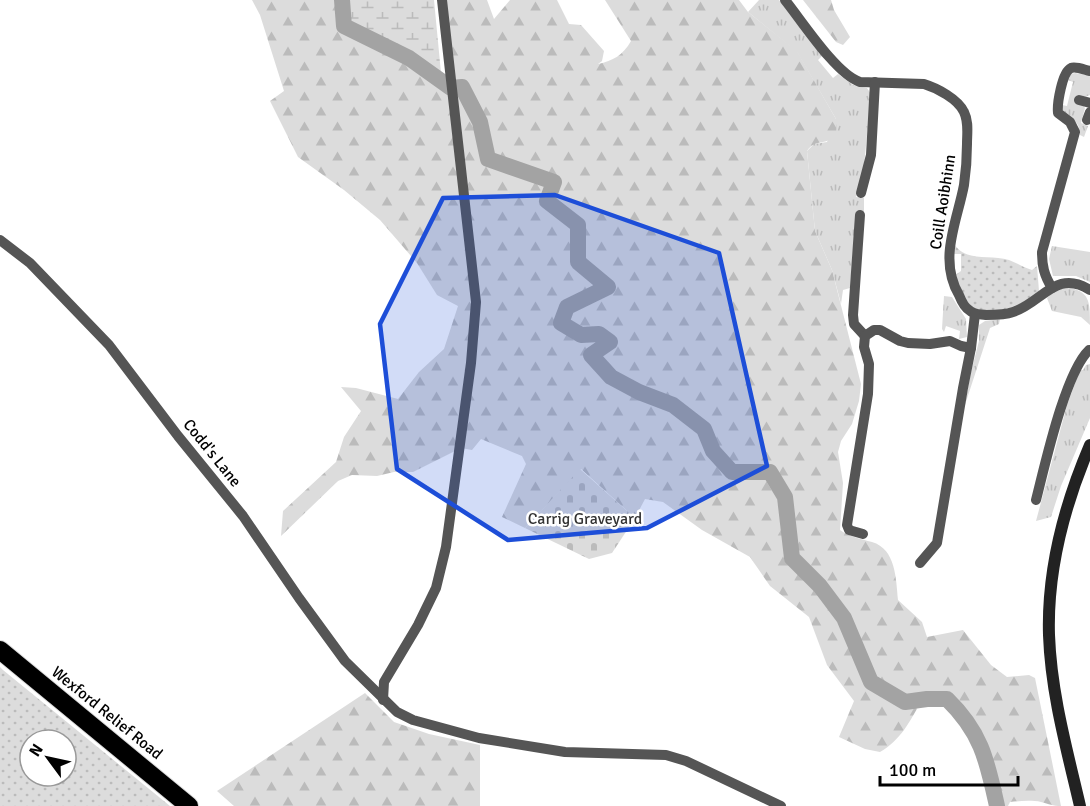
<svg xmlns="http://www.w3.org/2000/svg" width="1090" height="806" viewBox="0 0 1090 806" font-family="Signika,sans-serif">
	<defs>
		<pattern id="grass-tufts" width="24" height="20" patternUnits="userSpaceOnUse" patternTransform="scale(1.5)"><rect width="24" height="20" fill="#dcdcdc"/><path d="M3 7l-1-3M5 7V3M7 7l1-3M15 17l-1-3M17 17v-4M19 17l1-3" fill="none" stroke="#bbb"/></pattern>
		<pattern id="forest-firs" width="22" height="20" patternUnits="userSpaceOnUse" patternTransform="scale(1.5)"><rect width="22" height="20" fill="#dcdcdc"/><path d="M5 1l3.5 6h-7zM16 11l3.5 6h-7z" fill="#bbb"/></pattern>
		<pattern id="wetland-marsh" width="20" height="14" patternUnits="userSpaceOnUse" patternTransform="scale(1.5)"><rect width="20" height="14" fill="#dcdcdc"/><path d="M1 5h8M5 5V1M11 12h8M15 12V8" fill="none" stroke="#bbb"/></pattern>
		<pattern id="cemetery-stones" width="16" height="16" patternUnits="userSpaceOnUse" patternTransform="scale(1.5)"><rect width="16" height="16" fill="#dcdcdc"/><path d="M2 7V4a2 2 0 0 1 4 0v3zM10 15v-3a2 2 0 0 1 4 0v3z" fill="#bbb"/></pattern>
		<pattern id="park-dots" width="8" height="8" patternUnits="userSpaceOnUse" patternTransform="scale(1.5)"><rect width="8" height="8" fill="#dcdcdc"/><path d="M2 2h.1M6 6h.1" fill="none" stroke="#bbb" stroke-width="1.8" stroke-linecap="round"/></pattern>
	</defs>
	<rect width="100%" height="100%" fill="#fff"/>
	<g fill="url(#grass-tufts)">
		<polygon points="759,0 779,0 823,55 818,60 833,78 838,74 853,85 867,88 871,94 864,166 856,197 864,198 864,213 856,212 850,288 843,290 841,304 832,270 815,231 807,151 814,144 827,142 836,119 797,52 748,12"/>
		<path d="M1075 73 1090 75V95L1085 97 1077 95 1075 101 1083 105 1085 108 1081 123 1088 126 1084 137 1080 135C1080 122 1073 119 1063 113L1062 105 1067 106 1073 82 1068 80 1071 74Z"/>
		<polygon points="1052,246 1090,252 1090,282 1076,276 1053,276 1049,259"/>
		<path d="M1066 287C1090 291 1090 301 1090 325L1081 317 1052 311 1047 298 1055 290Z"/>
		<polygon points="944,296 952,297 966,319 967,337 959,339 960,331 946,326 944,332 942,329"/>
		<polygon points="1000,319 999,324 990,328 964,408 972,368 979,341 979,325 985,321"/>
		<polygon points="1090,364 1090,418 1061,486 1051,517 1036,521 1067,405 1080,370 1083,370 1086,365"/>
	</g>
	<g fill="url(#forest-firs)">
		<path d="M252 0H342L344 26 409 58 451 88 442 0H487L494 19 510 0H557L569 24 581 25 604 51 602 61 598 64C613 61 623 55 631 41L605 0H739L748 12 797 51 836 119C839 152 817 134 807 151L815 231 832 270 861 384 859 401 852 424 841 441 838 452 843 483 840 530C850 537 861 539 872 542 896 549 896 579 898 600L922 622 927 637 963 630 991 665 1007 677 1029 675 1035 678 1061 806C1053 806 1049 804 1041 802 1032 800 1019 801 1010 802L1008 806H997C989 765 978 730 947 699L922 700C910 721 901 740 880 752L865 749 839 737 854 701 827 665 809 617 770 586 750 557 702 530 663 502 645 499 635 518 581 469 525 528 502 517 526 464 522 456 481 439 472 450 461 448 413 472H394L377 476 352 475 338 481 281 536 283 511 336 462 344 437 361 411 341 387 356 388 398 399 419 372 444 349 458 306 437 295 417 263 380 220 344 190 298 157 270 101 284 91 260 15Z"/>
		<polygon points="803,0 831,0 834,10 850,37 843,45 836,42"/>
		<polygon points="365,693 394,722 429,734 480,745 480,806 234,806 217,791"/>
	</g>
	<polygon fill="url(#wetland-marsh)" points="349,0 434,0 441,73 402,49 350,22"/>
	<polygon fill="url(#cemetery-stones)" points="580,469 635,518 612,553 589,559 525,528"/>
	<g fill="url(#park-dots)" fill-rule="evenodd">
		<path d="M954 244C967 263 990 254 1009 260 1017 263 1024 268 1032 270L1037 266 1039 291C1025 305 988 320 970 305 963 298 959 285 954 276L961 271V254H954Z"/>
		<path d="M0 667 3 670 170 806H0ZM30 740H66V776H30Z"/>
	</g>
	<g fill="none" stroke-linecap="round" stroke-linejoin="round">
		<path stroke="#a3a3a3" stroke-width="16" d="M342 0 344 26 409 58 451 88 462 87 480 122 488 159 554 182 547 201 578 225V262L608 287 567 307 561 323 581 335 599 334 610 342 591 355 611 377 639 392 673 405 704 429 713 451 732 472H770L785 497 792 558 820 586 844 618 871 682 905 702 927 699H947C982 733 987 761 997 806"/>
		<defs>
			<polyline id="highway" points="0,650 189,806"/>
		</defs>
		<use href="#highway" stroke="#dbdbdb" stroke-width="20"/>
		<g stroke="#555" stroke-width="10">
			<path d="M785 0C802 21 836 74 860 82L924 84C937 88 958 99 964 112 969 122 967 133 967 144 967 157 966 171 964 185 957 222 938 259 959 295 961 300 964 307 969 310 974 315 980 314 986 315 995 315 1005 315 1013 312 1042 303 1056 268 1090 290"/>
			<polyline points="1079,100 1090,103"/>
			<polyline points="1087,120 1090,112"/>
			<polyline points="861,193 871,155 875,82"/>
			<polyline points="860,215 853,315 854,324 865,336"/>
			<polyline points="0,240 30,263 109,345 178,436 243,516 299,598 345,661 397,712 413,720 479,738 565,752 666,755 686,761 781,806"/>
			<path d="M1052 288C1044 275 1042 266 1042 252L1075 132 1070 122 1058 113C1057 104 1062 72 1071 68 1076 66 1085 70 1090 71"/>
			<path d="M1036 500C1045 465 1065 373 1089 350"/>
			<polyline points="863,534 849,530 847,525 868,394 869,364 864,347 865,336 874,330 880,330 900,341 908,343 930,344 950,341 961,346 971,348"/>
			<polyline points="920,563 937,543 963,388 971,348 975,314"/>
			<polyline points="383,700 384,682 418,625 436,588 446,547 471,363 476,302 442,0"/>
		</g>
		<path stroke="#222" stroke-width="12" d="M1080 806C1067 750 1051 693 1049 635 1047 569 1064 506 1090 445"/>
		<use href="#highway" stroke="#000" stroke-width="18"/>
	</g>
	<path fill="#1d4ed8" fill-opacity="0.2" stroke="#1d4ed8" stroke-width="4.5" stroke-linejoin="round" d="M555 195 719 253 767 466 647 528 508 540 397 469 380 324 443 198Z"/>
	<g text-anchor="middle" dominant-baseline="central" stroke-width="5" stroke-linejoin="round" paint-order="stroke">
		<g font-size="16" fill="#000" stroke="#fff">
			<text transform="translate(943 202) rotate(-81)">Coill Aoibhinn</text>
			<text transform="translate(212 453) rotate(51)">Codd's Lane</text>
			<text transform="translate(107 713) rotate(39)">Wexford Relief Road</text>
		</g>
		<g font-size="16" fill="#333" stroke="#fff">
			<text x="585" y="519">Carrig Graveyard</text>
		</g>
	</g>
	<g transform="translate(48 758) rotate(303)"><circle r="28" fill="#ffffff" stroke="#999999" stroke-width="1.5"/>
	<path d="M0-4.5L10 22L0 15L-10 22Z" fill="#000000"/>
	<text y="-9" font-size="16" font-weight="bold" text-anchor="middle" fill="#000000">N</text>
	</g>
	<path d="M880 776v9h138v-9" fill="none" stroke="#000000" stroke-width="3"/>
	<text x="889" y="776" font-size="18" fill="#000000" stroke="#ffffff" stroke-width="4.5" paint-order="stroke">100 m</text>
</svg>
